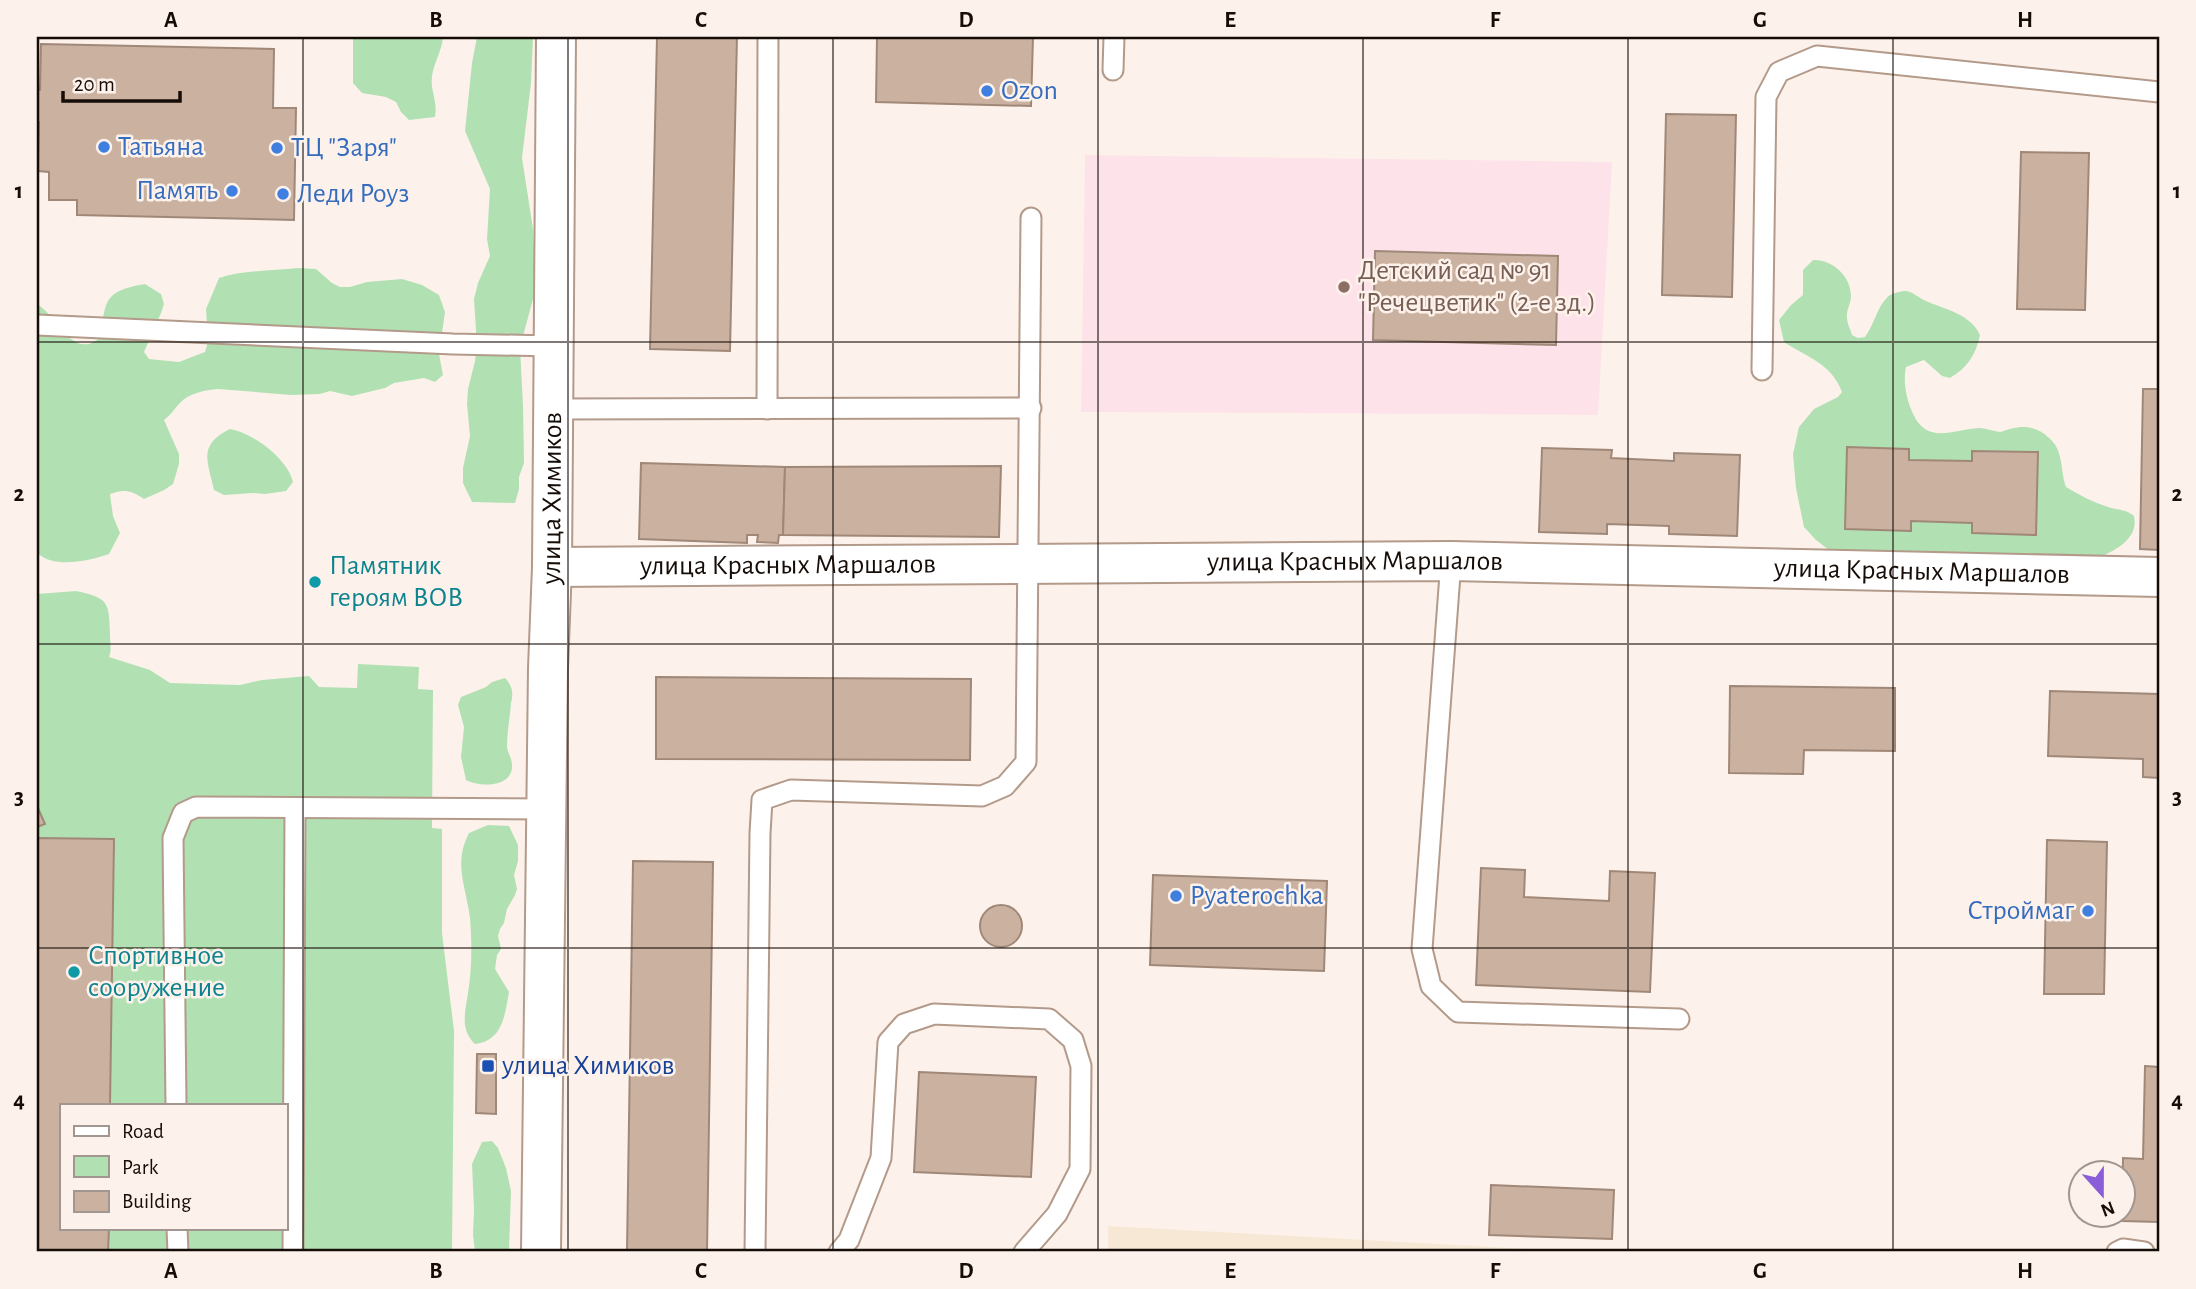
<svg xmlns="http://www.w3.org/2000/svg" width="2196" height="1289" viewBox="0 0 2196 1289" font-family="'Alegreya Sans',sans-serif">
	<rect width="100%" height="100%" fill="#fdf2eb"/>
	<polygon fill="#f7e8d5" points="1108,1226 1586,1252 1108,1252"/>
	<polygon fill="#fde3e9" points="1085,155 1612,162 1598,415 1081,412"/>
	<g fill="#b1e1b2" fill-rule="evenodd">
		<path d="M353 37H443C442 51 434 62 432 76 430 91 438 101 435 117L409 120 401 112 396 102 386 97 362 93 353 83Z"/>
		<polygon points="477,37 533,37 531,83 522,158 533,229 536,288 520,347 523,406 524,463 519,477 519,489 515,503 472,502 463,483 463,468 470,436 467,404 468,389 475,361 477,346 474,299 478,283 490,256 487,239 490,189 465,131 472,63"/>
		<path d="M1813 260C1832 259 1851 276 1851 296 1851 303 1846 311 1847 318 1847 324 1851 330 1852 335L1858 338 1865 337C1875 324 1877 305 1890 295 1894 293 1902 291 1906 291 1913 292 1919 298 1926 301 1944 309 1971 314 1980 335 1976 355 1967 368 1950 378L1942 376 1924 360 1906 367C1903 380 1906 397 1911 409 1925 446 1950 430 1979 428 1986 428 1993 431 2000 432 2002 432 2008 429 2010 429 2026 425 2037 427 2049 438 2064 450 2060 471 2066 487 2079 495 2093 502 2108 507 2117 510 2126 509 2134 516 2139 539 2115 551 2097 558L1834 554 1816 540 1804 527 1796 488 1793 454 1799 427 1814 409 1838 397 1842 392C1831 363 1808 358 1784 342L1779 320 1791 305 1803 295V270Z"/>
		<path d="M298 268 316 269 332 283 340 287H350L367 282 402 279 422 285 439 295 445 312 439 354 443 375 435 382 424 378 394 383 385 388 352 396 330 391 320 394 291 395 218 389C205 390 189 393 180 403 174 409 171 415 164 420L179 454V464L173 484 164 490 144 499C131 490 124 489 110 494L113 516 120 533 109 554C88 561 55 569 37 553V304C58 316 72 362 101 337 105 299 105 291 145 284L161 294 164 304 161 313 144 352 149 359 179 362 205 352 208 342 206 309 219 278C242 270 273 271 298 268Z"/>
		<path d="M230 429C253 433 288 459 293 482L286 491 265 494 253 493 224 495 214 490C208 462 197 445 230 429Z"/>
		<path d="M76 591C109 598 109 602 110 634 110 644 112 649 109 657L150 670 170 683 240 685 262 680 309 676 319 687 357 688 358 664 419 667 418 689 433 690 432 828 442 829V933L454 1031 452 1252H37V594ZM61 1105H285V1228H61Z"/>
		<path d="M505 678C512 685 514 693 511 703 510 717 507 732 507 747 508 754 513 760 512 768 510 788 479 787 466 780L461 757 464 727 458 705 461 697 486 687 492 682Z"/>
		<path d="M488 825 509 826 518 845V861L514 875 517 889 515 895 507 909 504 923 500 929 498 936 501 949 497 955 495 969 509 992C505 1014 503 1041 475 1044 460 1030 465 1012 468 993 472 968 472 944 470 918 466 886 453 864 469 833Z"/>
		<polygon points="492,1141 498,1148 506,1168 511,1191 509,1252 475,1252 473,1235 474,1210 472,1164 482,1142"/>
	</g>
	<g fill="#cab1a0" stroke="#a08878" stroke-width="2">
		<polygon points="657,37 737,37 730,351 650,349"/>
		<polygon points="877,37 1033,37 1031,106 876,102"/>
		<polygon points="41,44 274,49 273,108 296,108 294,220 77,215 77,200 49,200 49,172 38,171 39,122 37,122 37,90 40,90"/>
		<polygon points="1666,114 1736,115 1732,297 1662,295"/>
		<polygon points="2021,152 2089,153 2085,310 2017,309"/>
		<polygon points="1375,251 1558,256 1556,345 1373,340"/>
		<polygon points="2143,389 2159,389 2159,550 2140,549"/>
		<polygon points="1847,447 1909,449 1909,460 1972,461 1972,451 2038,452 2036,535 1972,533 1972,523 1911,521 1911,531 1845,529"/>
		<polygon points="1542,448 1612,450 1611,458 1674,461 1674,453 1740,455 1737,536 1669,534 1669,526 1607,524 1607,534 1539,532"/>
		<polygon points="641,463 785,467 783,535 779,535 778,543 757,542 758,535 747,535 747,543 639,539"/>
		<polygon points="1001,466 999,537 783,535 785,467"/>
		<polygon points="656,677 971,679 970,760 656,759"/>
		<polygon points="1730,686 1895,688 1895,751 1804,750 1803,774 1729,773"/>
		<polygon points="2050,691 2159,694 2159,778 2143,777 2143,759 2048,756"/>
		<polygon points="37,806 45,824 37,827"/>
		<polygon points="37,838 114,839 110,1105 61,1105 61,1228 109,1228 108,1252 37,1252"/>
		<polygon points="2047,840 2107,842 2104,994 2044,994"/>
		<polygon points="633,861 713,862 707,1252 627,1250"/>
		<polygon points="1481,868 1525,870 1524,897 1609,901 1610,871 1655,873 1650,992 1476,985"/>
		<polygon points="1153,875 1327,881 1324,971 1150,965"/>
		<circle cx="1001" cy="926" r="21"/>
		<polygon points="477,1054 496,1054 496,1114 476,1113"/>
		<polygon points="2145,1066 2159,1067 2159,1222 2122,1221 2123,1158 2143,1159"/>
		<polygon points="919,1072 1036,1077 1031,1177 914,1172"/>
		<polygon points="1491,1185 1614,1190 1612,1239 1489,1235"/>
	</g>
	<g fill="none" stroke-linecap="round" stroke-linejoin="round">
		<defs>
			<g id="lane">
				<polyline points="1113,70 1114,37"/>
				<polyline points="37,325 453,344 552,346"/>
				<polyline points="1762,370 1766,97 1779,72 1817,56 2159,92"/>
				<polyline points="552,409 1031,408"/>
				<polyline points="767,409 768,37"/>
				<polyline points="1451,561 1422,949 1431,986 1458,1012 1679,1019"/>
				<polyline points="176,1105 173,838 183,813 196,807 546,809"/>
				<polyline points="177,1228 178,1252"/>
				<polyline points="293,1252 295,808"/>
				<polyline points="755,1252 760,833 762,800 791,790 982,796 1005,786 1026,762 1031,218"/>
				<polyline points="839,1252 849,1240 881,1158 888,1042 904,1024 934,1014 1049,1019 1073,1040 1081,1066 1080,1169 1057,1214 1024,1252"/>
				<polyline points="2117,1252 2123,1249 2144,1252"/>
			</g>
			<g id="street">
				<path id="s1" d="M552 567 1451 561 2159 577"/>
			</g>
			<g id="secondary">
				<path id="s2" d="M541 1252 548 668 552 567 556 37"/>
			</g>
		</defs>
		<use href="#lane" stroke="#b39a8a" stroke-width="23"/>
		<use href="#street" stroke="#b39a8a" stroke-width="42"/>
		<use href="#secondary" stroke="#b39a8a" stroke-width="42"/>
		<use href="#lane" stroke="#fff" stroke-width="19"/>
		<use href="#street" stroke="#fff" stroke-width="38"/>
		<use href="#secondary" stroke="#fff" stroke-width="38"/>
	</g>
	<path fill="none" stroke="#160d08" stroke-width="2" stroke-opacity="0.55" d="M303 37V1252M568 37V1252M833 37V1252M1098 37V1252M1363 37V1252M1628 37V1252M1893 37V1252M37 342H2159M37 644H2159M37 948H2159"/>
	<g fill="#3f7fe0" stroke="#fdf2eb" stroke-width="2.5">
		<circle cx="987" cy="91" r="7"/>
		<circle cx="104" cy="147" r="7"/>
		<circle cx="277" cy="148" r="7"/>
		<circle cx="232" cy="191" r="7"/>
		<circle cx="283" cy="194" r="7"/>
		<circle cx="1176" cy="896" r="7"/>
		<circle cx="2088" cy="911" r="7"/>
	</g>
	<circle fill="#8d6e63" stroke="#fdf2eb" stroke-width="2.5" cx="1344" cy="287" r="7"/>
	<g fill="#0f9aa8" stroke="#fdf2eb" stroke-width="2.5">
		<circle cx="315" cy="582" r="7"/>
		<circle cx="74" cy="972" r="7"/>
	</g>
	<rect fill="#1a4fb4" stroke="#fdf2eb" stroke-width="2.5" x="481" y="1059" width="14" height="14" rx="3.5"/>
	<g text-anchor="middle" dominant-baseline="central" stroke-width="5" stroke-linejoin="round" paint-order="stroke">
		<g font-size="28" fill="#366cbe" stroke="#fdf2eb" text-anchor="start">
			<text x="1001" y="91">Ozon</text>
			<text x="118" y="147">Татьяна</text>
			<text x="291" y="148">ТЦ "Заря"</text>
			<text x="218" y="191" text-anchor="end">Память</text>
			<text x="297" y="194">Леди Роуз</text>
			<text x="1190" y="896">Pyaterochka</text>
			<text x="2074" y="911" text-anchor="end">Строймаг</text>
		</g>
		<g font-size="28" fill="#785e54" stroke="#fdf2eb" text-anchor="start">
			<text x="1358" y="271">Детский сад № 91<tspan x="1358" dy="32">"Речецветик" (2-е зд.)</tspan></text>
		</g>
		<g font-size="28" fill="#160d08" stroke="#fdf2eb">
			<text stroke="none"><textPath href="#s2" startOffset="754">улица Химиков</textPath></text>
			<text stroke="none"><textPath href="#s1" startOffset="803">улица Красных Маршалов</textPath></text>
			<text stroke="none"><textPath href="#s1" startOffset="236">улица Красных Маршалов</textPath></text>
			<text stroke="none"><textPath href="#s1" startOffset="1370">улица Красных Маршалов</textPath></text>
		</g>
		<g font-size="28" fill="#0d838f" stroke="#fdf2eb" text-anchor="start">
			<text x="329" y="566">Памятник<tspan x="329" dy="32">героям ВОВ</tspan></text>
			<text x="88" y="956">Спортивное<tspan x="88" dy="32">сооружение</tspan></text>
		</g>
		<g font-size="28" fill="#164399" stroke="#fdf2eb" text-anchor="start">
			<text x="502" y="1066">улица Химиков</text>
		</g>
	</g>
	<rect width="2196" height="1289" fill="none" stroke="#fdf2eb" stroke-width="77"/>
	<rect x="60" y="1104" width="228" height="126" fill="#fdf2eb" stroke="#a19690" stroke-width="2"/>
	<rect x="74" y="1126" width="35" height="10" fill="#ffffff" stroke="#a19690" stroke-width="2"/>
	<text x="122" y="1138" font-size="21" fill="#160d08">Road</text>
	<rect x="74" y="1156" width="35" height="21" fill="#b1e1b2" stroke="#a19690" stroke-width="2"/>
	<text x="122" y="1174" font-size="21" fill="#160d08">Park</text>
	<rect x="74" y="1191" width="35" height="21" fill="#cab1a0" stroke="#a19690" stroke-width="2"/>
	<text x="122" y="1208" font-size="21" fill="#160d08">Building</text>
	<g transform="translate(2102 1194) rotate(159)"><circle r="33" fill="#fdf2eb" stroke="#a19690" stroke-width="2"/>
	<path d="M0-5L12 26L0 18L-12 26Z" fill="#8a5ed8"/>
	<text y="-10" font-size="19" font-weight="bold" text-anchor="middle" fill="#160d08">N</text>
	</g>
	<path d="M63 91v10h117v-10" fill="none" stroke="#160d08" stroke-width="3.5"/>
	<text x="74" y="91" font-size="21" fill="#160d08" stroke="#fdf2eb" stroke-width="5" paint-order="stroke">20 m</text>
	<rect x="38" y="38" width="2120" height="1212" fill="none" stroke="#160d08" stroke-width="2.5"/>
	<g font-size="23" text-anchor="middle" font-weight="bold" fill="#160d08">
		<text x="171" y="27">A</text>
		<text x="436" y="27">B</text>
		<text x="701" y="27">C</text>
		<text x="966" y="27">D</text>
		<text x="1230" y="27">E</text>
		<text x="1495" y="27">F</text>
		<text x="1760" y="27">G</text>
		<text x="2025" y="27">H</text>
		<text x="19" y="198">1</text>
		<text x="2177" y="198">1</text>
		<text x="19" y="501">2</text>
		<text x="2177" y="501">2</text>
		<text x="19" y="804">3</text>
		<text x="2177" y="804">3</text>
		<text x="19" y="1107">4</text>
		<text x="2177" y="1107">4</text>
		<text x="171" y="1278">A</text>
		<text x="436" y="1278">B</text>
		<text x="701" y="1278">C</text>
		<text x="966" y="1278">D</text>
		<text x="1230" y="1278">E</text>
		<text x="1495" y="1278">F</text>
		<text x="1760" y="1278">G</text>
		<text x="2025" y="1278">H</text>
	</g>
</svg>
